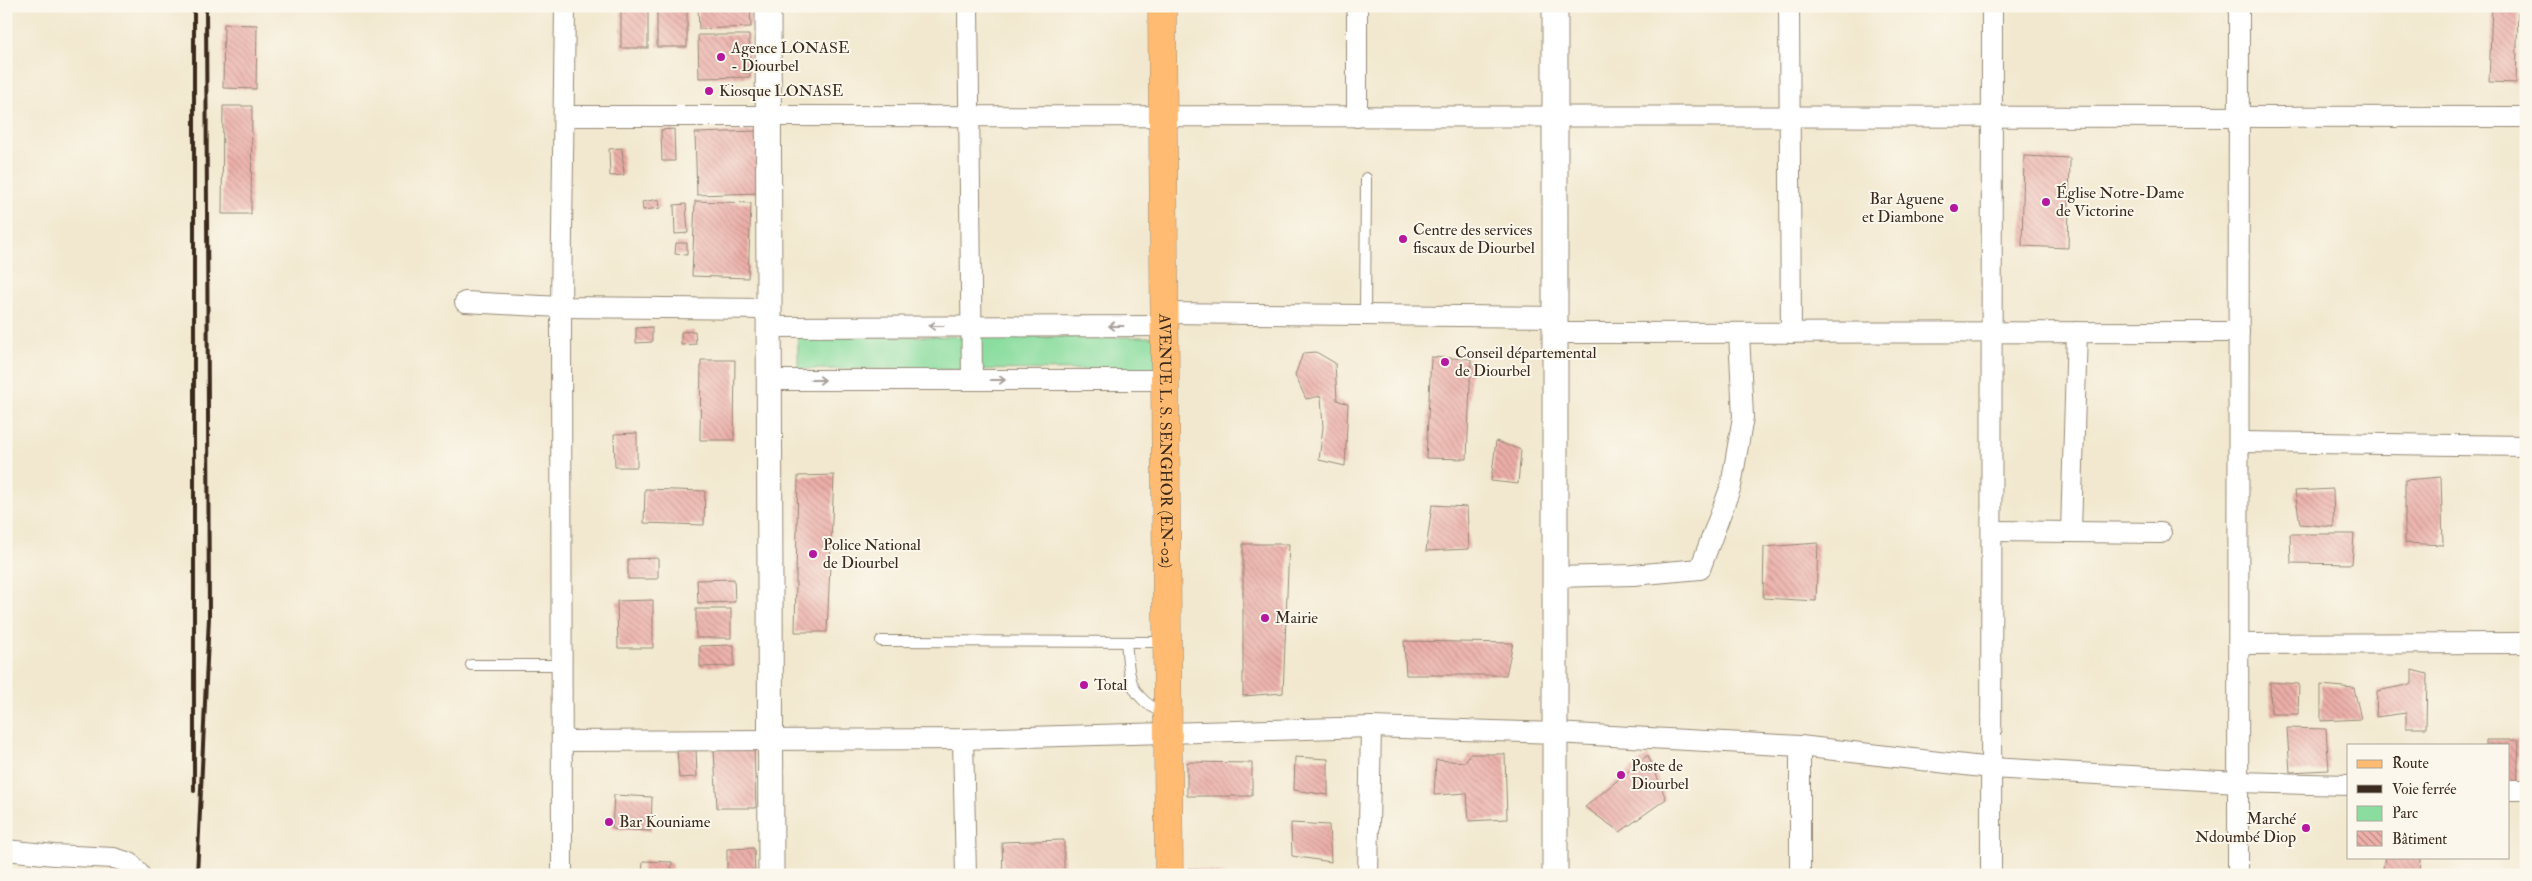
<svg xmlns="http://www.w3.org/2000/svg" width="2532" height="881" viewBox="0 0 2532 881" font-family="'IM FELL Double Pica',serif">
	<defs>
		<pattern id="building-back-hatch" width="6" height="6" patternUnits="userSpaceOnUse" patternTransform="scale(1.25)"><rect width="6" height="6" fill="#ecaea8"/><path d="M-1 5l2 2M0 0l6 6M5-1l2 2" fill="none" stroke="#c08e88"/></pattern>
	</defs>
	<rect width="100%" height="100%" fill="#fbf7ec"/>
	<filter id="ink" filterUnits="userSpaceOnUse"><feTurbulence type="fractalNoise" baseFrequency=".02" numOctaves="2"/><feDisplacementMap in="SourceGraphic" scale="10" xChannelSelector="R" yChannelSelector="G"/><feConvolveMatrix kernelMatrix="1 2 1 2 8 2 1 2 1" color-interpolation-filters="sRGB"/></filter>
	<filter id="wash" filterUnits="userSpaceOnUse"><feTurbulence type="fractalNoise" baseFrequency=".0096" numOctaves="4" result="noise"/><feDisplacementMap in="SourceGraphic" scale="20" xChannelSelector="R" yChannelSelector="G"/><feGaussianBlur stdDeviation="1.12" result="paint"/><feColorMatrix in="noise" values="0 0 0 0 0 0 0 0 0 0 0 0 0 0 0 0 0 1.4 0 .05"/><feComposite in="paint" operator="in"/></filter>
	<g filter="url(#wash)">
		<rect width="100%" height="100%" fill="#f2e8cf"/>
		<polygon fill="#8add9f" stroke="#62845e" points="798,336 1156,337 1156,370 798,369"/>
		<g id="blocks">
			<g fill="url(#building-back-hatch)">
				<rect x="621" y="6" width="27" height="42"/>
				<polygon points="750,6 751,27 699,29 698,7"/>
				<polygon points="2492,6 2518,6 2516,83 2489,82"/>
				<polygon points="687,8 687,47 657,47 657,9"/>
				<polygon points="224,24 257,25 256,89 223,88"/>
				<polygon points="698,35 749,35 750,77 699,78"/>
				<polygon points="223,106 252,106 251,214 222,214"/>
				<polygon points="674,129 675,161 662,161 661,130"/>
				<polygon points="758,131 760,193 697,195 695,133"/>
				<polygon points="622,148 624,175 610,176 609,149"/>
				<polygon points="2024,156 2070,158 2068,248 2022,246"/>
				<polygon points="659,199 660,208 643,210 642,202"/>
				<polygon points="695,201 751,203 748,278 692,276"/>
				<polygon points="686,204 688,233 675,234 674,205"/>
				<polygon points="676,243 687,243 687,255 675,254"/>
				<polygon points="652,327 652,342 636,343 636,328"/>
				<polygon points="695,331 696,344 681,345 681,332"/>
				<polygon points="1316,352 1335,363 1337,400 1348,404 1345,466 1319,460 1323,427 1321,396 1306,399 1295,375 1303,353"/>
				<polygon points="1431,357 1471,359 1467,459 1426,458"/>
				<polygon points="701,360 735,360 734,440 700,440"/>
				<polygon points="637,433 637,467 615,467 614,434"/>
				<polygon points="1496,441 1521,450 1518,484 1491,481"/>
				<polygon points="834,475 827,632 795,632 798,476"/>
				<polygon points="2441,477 2443,545 2405,543 2405,480"/>
				<polygon points="645,489 705,491 704,525 644,523"/>
				<polygon points="2333,489 2334,527 2300,524 2295,491"/>
				<polygon points="1432,505 1467,507 1469,549 1426,551"/>
				<polygon points="2290,534 2354,534 2352,564 2291,563"/>
				<polygon points="1818,543 1816,601 1763,598 1764,547"/>
				<polygon points="1243,544 1289,544 1283,693 1243,696"/>
				<polygon points="658,558 658,579 628,579 628,559"/>
				<polygon points="734,579 735,602 698,603 697,580"/>
				<polygon points="653,600 653,648 618,648 617,601"/>
				<rect x="696" y="609" width="35" height="29"/>
				<polygon points="1404,641 1513,643 1506,675 1406,675"/>
				<polygon points="734,645 734,666 700,667 700,646"/>
				<polygon points="2412,670 2427,674 2426,728 2406,728 2406,713 2376,717 2377,691 2412,684"/>
				<polygon points="2270,682 2299,684 2298,714 2271,714"/>
				<polygon points="2321,685 2354,688 2361,719 2321,721"/>
				<polygon points="2287,728 2326,729 2329,770 2290,772"/>
				<polygon points="2486,740 2519,740 2517,790 2508,790 2508,745 2486,745"/>
				<polygon points="754,747 756,808 717,808 714,750"/>
				<polygon points="696,748 697,777 679,778 677,750"/>
				<polygon points="1470,754 1505,754 1507,819 1469,821 1467,793 1434,795 1436,760 1465,762"/>
				<polygon points="1648,755 1666,799 1620,832 1585,807"/>
				<polygon points="1295,757 1328,759 1328,795 1294,790"/>
				<polygon points="1187,762 1252,763 1252,796 1187,796"/>
				<polygon points="614,795 652,797 651,831 612,829"/>
				<polygon points="1291,823 1329,825 1331,862 1292,856"/>
				<polygon points="1064,840 1064,875 1003,875 1002,842"/>
				<polygon points="754,848 755,875 727,875 727,849"/>
				<polygon points="2385,857 2421,857 2420,874 2382,875"/>
				<polygon points="643,861 672,862 671,875 642,875"/>
				<polygon points="1189,868 1224,874 1224,875 1188,875"/>
			</g>
		</g>
	</g>
	<g filter="url(#ink)">
		<use href="#blocks" fill-opacity="0" stroke="#968976" stroke-width="1"/>
		<g fill="none" stroke-linecap="round" stroke-linejoin="round">
			<defs>
				<g id="service">
					<polyline points="1365,316 1366,178"/>
					<polyline points="881,641 1166,642"/>
					<path d="M1126 642C1130 679 1127 695 1164 714"/>
					<polyline points="471,665 562,665"/>
				</g>
				<g id="minor">
					<polyline points="968,6 972,380"/>
					<polyline points="1789,6 1791,333"/>
					<polyline points="564,116 2526,117"/>
					<polyline points="1357,117 1357,6"/>
					<polyline points="465,302 561,307 769,309"/>
					<polyline points="1165,313 1555,317"/>
					<polyline points="769,327 1165,326"/>
					<polyline points="1555,333 2239,332"/>
					<polyline points="769,380 1165,380"/>
					<polyline points="2239,442 2526,446"/>
					<polyline points="1992,531 2161,533"/>
					<polyline points="2071,531 2077,332"/>
					<polyline points="1555,577 1633,575 1700,569 1731,486 1743,417 1739,333"/>
					<polyline points="2239,644 2526,643"/>
					<polyline points="963,739 966,875"/>
					<polyline points="562,741 963,739 1371,727 1555,733 1800,746 1991,768 2238,782 2348,785"/>
					<polyline points="1800,746 1800,875"/>
					<polyline points="2508,790 2526,790"/>
					<polyline points="6,850 54,855 114,858 130,863 140,875"/>
					<polyline points="562,875 561,307 565,6"/>
					<polyline points="1368,875 1371,727"/>
					<polyline points="1991,875 1992,6"/>
					<polyline points="2238,875 2239,6"/>
				</g>
				<g id="tertiary">
					<polyline points="768,6 771,875"/>
					<polyline points="1555,6 1555,875"/>
				</g>
				<g id="primary">
					<path id="s1" d="M1162 6 1169 875"/>
				</g>
			</defs>
			<use href="#service" stroke="#968976" stroke-width="12"/>
			<use href="#minor" stroke="#968976" stroke-width="22"/>
			<use href="#tertiary" stroke="#968976" stroke-width="27"/>
			<use href="#primary" stroke="#968976" stroke-width="29"/>
			<use href="#service" stroke="#fff" stroke-width="10"/>
			<use href="#minor" stroke="#fff" stroke-width="20"/>
			<use href="#tertiary" stroke="#fff" stroke-width="25"/>
			<use href="#primary" stroke="#ffbb71" stroke-width="28"/>
			<g stroke="#3b2a1e" stroke-width="4">
				<polyline points="194,6 194,791"/>
				<polyline points="197,875 209,617 206,6"/>
			</g>
		</g>
		<defs><path id="oneway-shaft" d="M-6 0H5M1.5-3L5.5 0L1.5 3" fill="none" stroke-width="1.6" stroke-linecap="round" stroke-linejoin="round" transform="scale(1.25)"/></defs>
		<g stroke="#a79f9a">
			<use href="#oneway-shaft" transform="translate(936 326) rotate(180)"/>
			<use href="#oneway-shaft" transform="translate(1116 326) rotate(-180)"/>
			<use href="#oneway-shaft" transform="translate(818 380)"/>
			<use href="#oneway-shaft" transform="translate(998 380)"/>
		</g>
	</g>
	<g fill="#b5179e" stroke="#fbf7ec" stroke-width="2">
		<circle cx="721" cy="57" r="5"/>
		<circle cx="709" cy="91" r="5"/>
		<circle cx="2046" cy="202" r="5"/>
		<circle cx="1954" cy="208" r="5"/>
		<circle cx="1403" cy="239" r="5"/>
		<circle cx="1445" cy="362" r="5"/>
		<circle cx="813" cy="554" r="5"/>
		<circle cx="1265" cy="618" r="5"/>
		<circle cx="1084" cy="685" r="5"/>
		<circle cx="1621" cy="775" r="5"/>
		<circle cx="609" cy="822" r="5"/>
		<circle cx="2306" cy="828" r="5"/>
	</g>
	<g text-anchor="middle" dominant-baseline="central" stroke-width="4" stroke-linejoin="round" paint-order="stroke">
		<g font-size="16" fill="#3b2a1e" stroke="#fbf7ec" text-anchor="start">
			<text x="731" y="48">Agence LONASE<tspan x="731" dy="18">- Diourbel</tspan></text>
			<text x="719" y="91">Kiosque LONASE</text>
			<text x="2056" y="193">Église Notre-Dame<tspan x="2056" dy="18">de Victorine</tspan></text>
			<text x="1944" y="199" text-anchor="end">Bar Aguene<tspan x="1944" dy="18">et Diambone</tspan></text>
			<text x="1413" y="230">Centre des services<tspan x="1413" dy="18">fiscaux de Diourbel</tspan></text>
			<text x="1455" y="353">Conseil départemental<tspan x="1455" dy="18">de Diourbel</tspan></text>
			<text x="823" y="545">Police National<tspan x="823" dy="18">de Diourbel</tspan></text>
			<text x="1275" y="618">Mairie</text>
			<text x="1094" y="685">Total</text>
			<text x="1631" y="766">Poste de<tspan x="1631" dy="18">Diourbel</tspan></text>
			<text x="2296" y="819" text-anchor="end">Marché<tspan x="2296" dy="18">Ndoumbé Diop</tspan></text>
			<text x="619" y="822">Bar Kouniame</text>
		</g>
		<g font-size="16" fill="#3b2a1e" stroke="#fbf7ec">
			<text stroke="none"><textPath href="#s1" startOffset="435">AVENUE L. S. SENGHOR (EN-02)</textPath></text>
		</g>
	</g>
	<rect width="2532" height="881" fill="none" stroke="#fbf7ec" stroke-width="25"/>
	<rect x="2347" y="744" width="162" height="115" fill="#fbf7ec" stroke="#aea59a"/>
	<rect x="2357" y="760" width="25" height="8" fill="#ffbb71" stroke="#aea59a"/>
	<text x="2392" y="768" font-size="15" fill="#3b2a1e">Route</text>
	<rect x="2357" y="785" width="25" height="8" fill="#3b2a1e" stroke="#aea59a"/>
	<text x="2392" y="794" font-size="15" fill="#3b2a1e">Voie ferrée</text>
	<rect x="2357" y="806" width="25" height="15" fill="#8add9f" stroke="#aea59a"/>
	<text x="2392" y="818" font-size="15" fill="#3b2a1e">Parc</text>
	<rect x="2357" y="831" width="25" height="15" fill="url(#building-back-hatch)" stroke="#aea59a"/>
	<text x="2392" y="844" font-size="15" fill="#3b2a1e">Bâtiment</text>
</svg>
